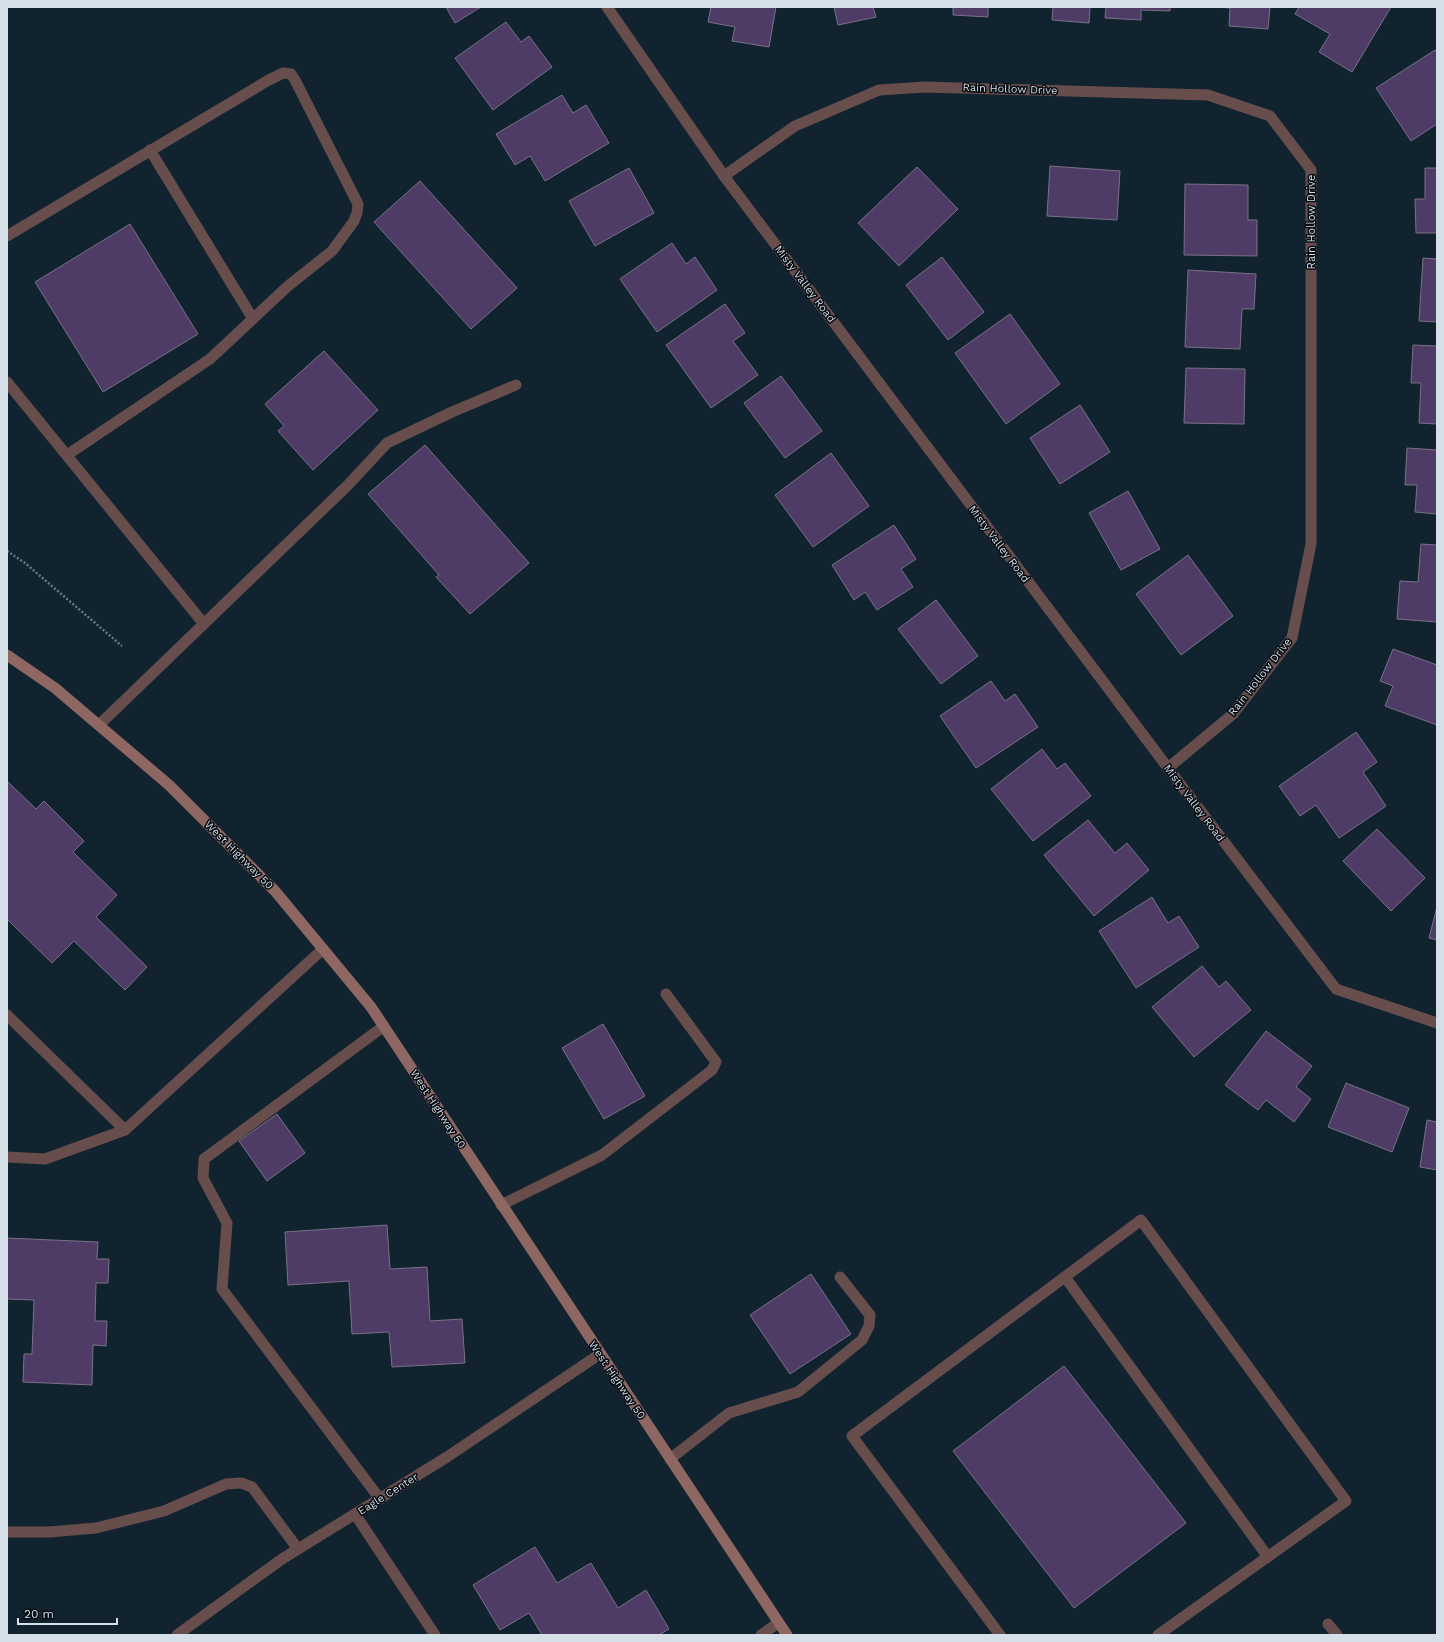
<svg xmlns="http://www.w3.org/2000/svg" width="1444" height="1642" viewBox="0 0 1444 1642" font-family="'Work Sans',sans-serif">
	<rect width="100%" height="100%" fill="#122330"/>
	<g fill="#4e3c67" stroke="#797187">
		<polygon points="446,7 481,7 455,23"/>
		<polygon points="711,7 776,7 769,47 732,41 735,27 708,22"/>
		<polygon points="834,7 873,7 876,17 838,25"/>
		<polygon points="953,7 988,7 988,17 953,15"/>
		<polygon points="1053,7 1090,7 1089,23 1052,20"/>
		<polygon points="1106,7 1170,7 1170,11 1141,10 1141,20 1105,18"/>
		<polygon points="1216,7 1270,7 1268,29 1229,26 1230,8"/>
		<polygon points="1299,7 1391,7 1352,72 1319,52 1330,34 1295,14"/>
		<polygon points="506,22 521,42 529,36 552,67 493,110 455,58"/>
		<polygon points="1435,50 1437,53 1437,124 1411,141 1376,88"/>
		<polygon points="562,95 573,113 586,105 609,143 545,181 530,156 515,165 496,134"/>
		<polygon points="1050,166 1120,171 1117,220 1047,216"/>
		<polygon points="917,167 958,209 899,266 858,223"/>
		<polygon points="629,168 654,213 595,246 569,201"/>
		<polygon points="1425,168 1437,168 1437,233 1416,233 1415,199 1425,199"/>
		<polygon points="420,181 517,288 471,329 374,222"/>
		<polygon points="1185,184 1248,185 1248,220 1257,220 1257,256 1184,255"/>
		<polygon points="130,224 198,334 103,392 35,282"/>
		<polygon points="672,243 686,264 695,257 717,290 657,332 620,279"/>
		<polygon points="942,257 984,312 948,340 906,285"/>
		<polygon points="1423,258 1437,259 1437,322 1419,321"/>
		<polygon points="1188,270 1256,274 1254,309 1242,309 1240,349 1185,347"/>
		<polygon points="725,304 745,333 733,341 758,375 711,408 666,345"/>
		<polygon points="1010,314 1060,384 1006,424 955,353"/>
		<polygon points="1413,345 1437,346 1437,424 1419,423 1421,383 1411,383"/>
		<polygon points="324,351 378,410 313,470 278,431 284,426 265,404"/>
		<polygon points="1186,368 1245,369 1244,424 1184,423"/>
		<polygon points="781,376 822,431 785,458 744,403"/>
		<polygon points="1080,405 1110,452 1060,484 1030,438"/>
		<polygon points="425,445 529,563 470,614 436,577 439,575 368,494"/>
		<polygon points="1407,448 1437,450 1437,514 1415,512 1417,485 1405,485"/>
		<polygon points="831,453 869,506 813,547 775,495"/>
		<polygon points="1128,491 1160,549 1121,570 1089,513"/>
		<polygon points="894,525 916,559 901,569 913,587 877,610 865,592 854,600 832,565"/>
		<polygon points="1421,544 1437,545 1437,622 1397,619 1400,581 1418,582"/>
		<polygon points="1188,555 1233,616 1181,655 1136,594"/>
		<polygon points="936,600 978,656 941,684 898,629"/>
		<polygon points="1393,649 1437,665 1437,725 1385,706 1393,686 1380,681"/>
		<polygon points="991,681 1005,701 1015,694 1038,727 976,768 940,716"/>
		<polygon points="1356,732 1377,762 1363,772 1386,806 1339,838 1316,805 1300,816 1279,786"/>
		<polygon points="1042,749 1057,769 1065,763 1091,796 1033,841 991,789"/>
		<polygon points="7,781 36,809 44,801 84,841 73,852 117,895 96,917 147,967 125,990 74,941 52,963 7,919"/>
		<polygon points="1088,820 1115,853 1127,843 1149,870 1094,916 1044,855"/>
		<polygon points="1377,829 1425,878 1391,911 1343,861"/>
		<polygon points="1152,897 1168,923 1179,916 1199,947 1136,988 1099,931"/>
		<polygon points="1437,907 1437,940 1429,938"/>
		<polygon points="1202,966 1219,987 1226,981 1251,1010 1194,1057 1152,1007"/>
		<polygon points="603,1024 645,1096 604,1119 562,1048"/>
		<polygon points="1266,1031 1312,1066 1296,1087 1311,1099 1294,1122 1266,1100 1258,1110 1225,1085"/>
		<polygon points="1346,1083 1409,1108 1392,1152 1328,1127"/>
		<polygon points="277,1114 305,1153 267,1181 239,1141"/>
		<polygon points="1427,1120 1437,1122 1437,1170 1420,1167"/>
		<polygon points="387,1225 390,1269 427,1267 430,1321 462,1319 465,1363 392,1367 389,1332 352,1334 349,1281 288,1285 285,1232"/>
		<polygon points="7,1238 98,1242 97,1259 109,1259 108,1283 96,1283 95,1321 107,1321 106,1346 93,1345 92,1385 23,1382 24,1354 32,1354 34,1300 7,1299"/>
		<polygon points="811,1274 851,1334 790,1374 750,1315"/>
		<polygon points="1064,1366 1186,1523 1074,1608 953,1451"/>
		<polygon points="535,1547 557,1583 591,1563 618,1608 646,1590 669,1629 659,1635 542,1635 529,1613 500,1630 473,1585"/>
	</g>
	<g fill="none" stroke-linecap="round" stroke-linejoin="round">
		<polyline stroke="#6b7984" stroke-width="2.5" stroke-dasharray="2 2" stroke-linecap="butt" points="7,551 25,563 122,646"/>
		<g stroke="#674e4c" stroke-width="11">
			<polyline points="150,150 253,319"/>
			<polyline points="7,236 267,81 283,73 291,74 295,80 358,204 357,213 354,221 332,251 288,286 210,359 67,455"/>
			<polyline points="7,382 204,624"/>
			<polyline points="99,725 348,485 387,443 452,412 516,385"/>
			<polyline points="7,1015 125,1130"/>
			<polyline points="7,1157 45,1159 125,1130 323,949"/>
			<polyline points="501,1205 602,1155 712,1070 716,1062 666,994"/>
			<polyline points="1065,1277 1268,1557"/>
			<polyline points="670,1459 729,1413 798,1392 862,1340 869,1326 870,1315 840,1277"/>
			<polyline points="380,1499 222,1289 227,1223 203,1178 204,1159 384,1026"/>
			<polyline points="355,1514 435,1635"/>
			<polyline points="7,1532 49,1532 96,1528 164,1511 226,1484 241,1483 252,1487 298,1549"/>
			<polyline points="1328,1624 1337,1635"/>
			<polyline points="761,1635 778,1623"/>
			<polyline points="1000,1635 852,1436 1141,1220 1346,1501 1158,1635"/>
		</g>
		<g stroke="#674e4c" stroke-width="11">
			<polyline points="607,7 724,176 1168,768 1336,989 1437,1023"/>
			<polyline points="724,176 795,126 879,90 925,87 1208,95 1270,116 1311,170 1311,544 1292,638 1233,714 1168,768"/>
			<polyline points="177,1635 282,1559 447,1457 600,1354"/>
		</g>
		<polyline stroke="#8e6763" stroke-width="11" points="7,655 55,688 169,785 275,891 371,1007 787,1635"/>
	</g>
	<g text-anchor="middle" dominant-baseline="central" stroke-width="3" stroke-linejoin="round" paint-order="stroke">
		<g font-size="11" fill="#d4dfe8" stroke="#050b11">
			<text transform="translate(1010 89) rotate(2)">Rain Hollow Drive</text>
			<text transform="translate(1311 222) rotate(-90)">Rain Hollow Drive</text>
			<text transform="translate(805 284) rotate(53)">Misty Valley Road</text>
			<text transform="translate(999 544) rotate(53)">Misty Valley Road</text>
			<text transform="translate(1260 677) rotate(-52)">Rain Hollow Drive</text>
			<text transform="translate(1194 803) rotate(53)">Misty Valley Road</text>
			<text transform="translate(239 855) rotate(45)">West Highway 50</text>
			<text transform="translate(438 1109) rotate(57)">West Highway 50</text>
			<text transform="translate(617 1380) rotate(56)">West Highway 50</text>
			<text transform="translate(388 1494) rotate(-32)">Eagle Center</text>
		</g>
	</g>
	<rect width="1444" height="1642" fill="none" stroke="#d4dfe8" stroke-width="16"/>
	<path d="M18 1618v6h99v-6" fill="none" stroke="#d4dfe8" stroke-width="2"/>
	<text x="24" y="1618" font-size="12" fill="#d4dfe8" stroke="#050b11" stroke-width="3" paint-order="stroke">20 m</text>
</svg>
